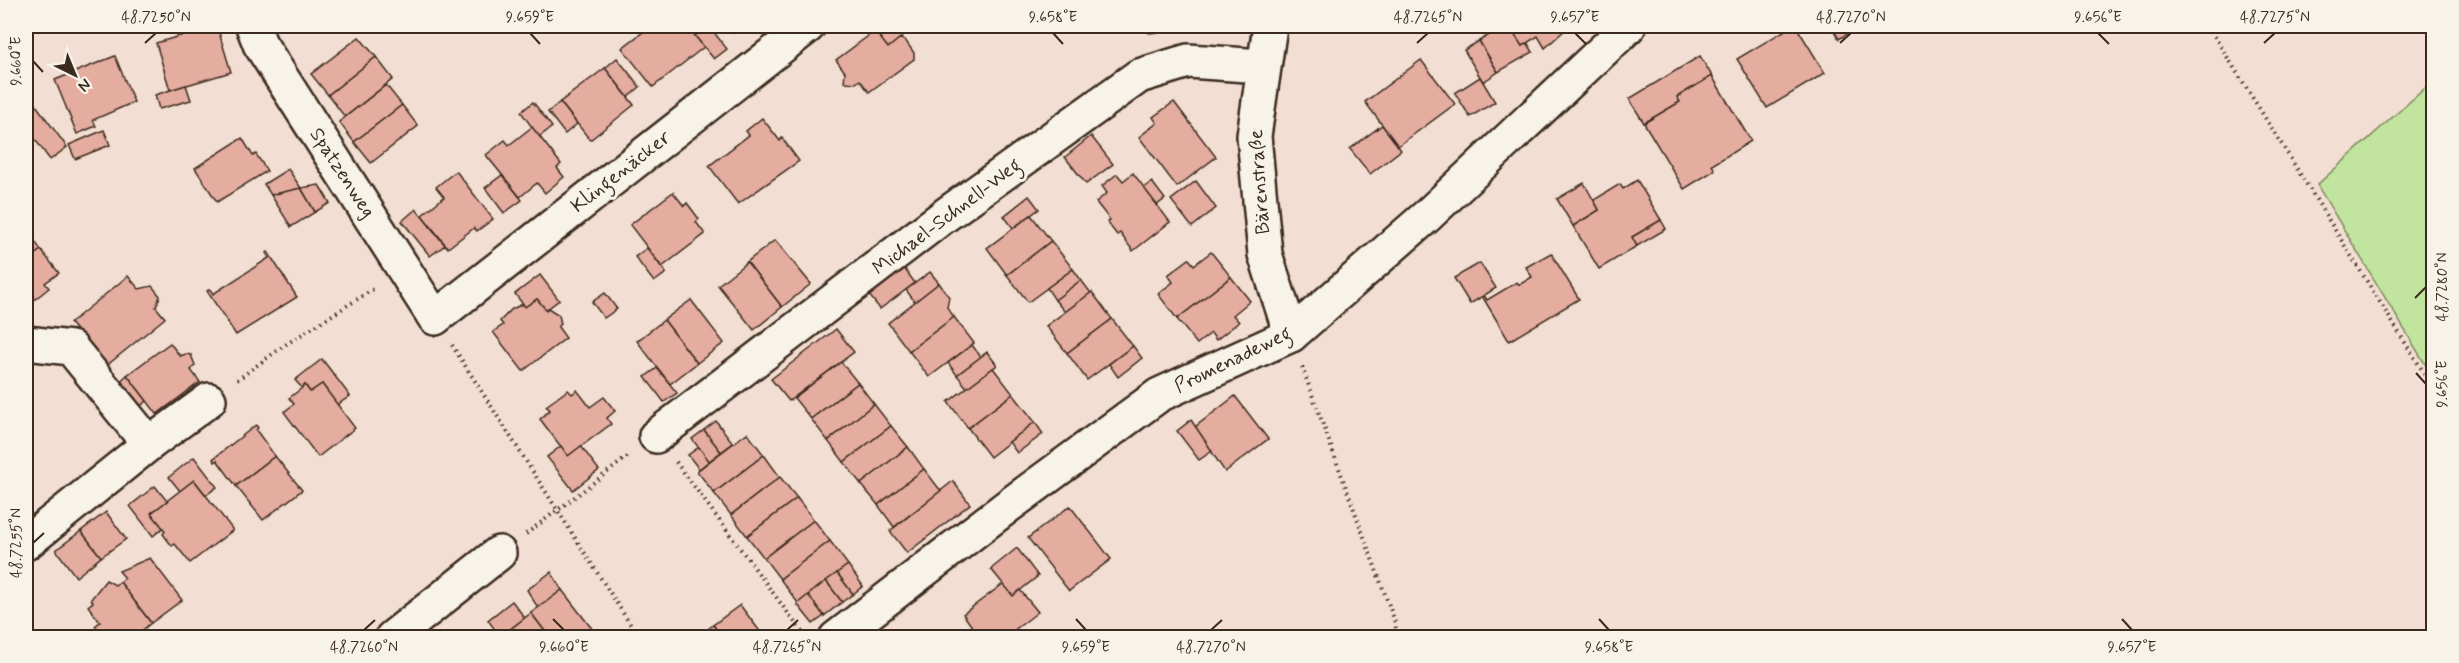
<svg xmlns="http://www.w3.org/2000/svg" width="2459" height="663" viewBox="0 0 2459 663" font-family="Mynerve,sans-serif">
	<rect width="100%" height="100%" fill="#f2ded2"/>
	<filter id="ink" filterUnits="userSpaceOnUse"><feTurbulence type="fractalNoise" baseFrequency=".0167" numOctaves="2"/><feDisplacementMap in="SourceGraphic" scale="12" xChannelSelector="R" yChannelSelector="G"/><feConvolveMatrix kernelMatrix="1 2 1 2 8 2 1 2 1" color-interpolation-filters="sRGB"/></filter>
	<g filter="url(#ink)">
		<polygon fill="#c1e59f" stroke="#7e885e" stroke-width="1.5" points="2433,81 2433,377 2317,185"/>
		<g fill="#e5aca0" stroke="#3b2a1e" stroke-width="1.5">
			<polygon points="214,26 217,26 231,72 170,90 156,43"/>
			<polygon points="651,26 687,26 704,47 653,87 622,48"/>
			<polygon points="709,26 727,49 714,59 695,36"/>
			<polygon points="727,26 742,26 733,33"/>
			<polygon points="884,26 894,26 902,37 888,48 875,32"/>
			<polygon points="1148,26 1222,26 1149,33"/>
			<polygon points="1504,26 1509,26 1522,46 1527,42 1533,52 1498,72 1479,41"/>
			<polygon points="1509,26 1564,26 1566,29 1545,48 1538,36 1522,46"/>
			<polygon points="1792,26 1796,26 1825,73 1767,108 1737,59"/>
			<polygon points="1831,26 1861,26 1839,39"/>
			<polygon points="875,31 888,48 899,39 905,40 914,53 914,59 869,92 860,80 856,83 844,82 845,72 836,60"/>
			<polygon points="359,37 376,57 328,95 311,74"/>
			<polygon points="1479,41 1498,72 1483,82 1464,50"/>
			<polygon points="115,56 134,102 93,120 96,126 77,134 55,80"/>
			<polygon points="1700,56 1712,76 1677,97 1680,102 1644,123 1629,99"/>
			<polygon points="376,57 393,79 345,117 328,95"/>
			<polygon points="617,58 640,87 628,97 605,68"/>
			<polygon points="1421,60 1455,104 1398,146 1365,102"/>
			<polygon points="605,68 634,105 590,140 560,102"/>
			<polygon points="1712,76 1751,141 1712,165 1715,170 1684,189 1644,123 1680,102 1677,97"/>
			<polygon points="1480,77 1495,102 1470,117 1455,93"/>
			<polygon points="186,85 191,100 159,109 155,95"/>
			<polygon points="386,85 402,105 354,142 339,122"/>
			<polygon points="33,101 67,147 50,160 26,127 26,107"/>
			<polygon points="533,102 552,127 539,137 521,112"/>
			<polygon points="560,102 577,124 565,134 548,112"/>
			<polygon points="1174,102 1216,157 1177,187 1139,137 1157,123 1153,117"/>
			<polygon points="402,105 418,126 371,163 354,142"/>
			<polygon points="762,118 780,141 782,138 799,161 738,204 709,166 749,135 746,131"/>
			<polygon points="1382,125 1401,150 1370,174 1350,149"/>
			<polygon points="532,127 561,164 557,168 564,177 545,193 537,183 520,197 486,155 505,140 509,145"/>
			<polygon points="104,130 110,145 75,159 69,145"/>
			<polygon points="1091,136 1113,164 1086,184 1065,157"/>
			<polygon points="242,138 253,156 256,154 267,171 217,202 195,168"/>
			<polygon points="288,169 301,188 271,195 264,184"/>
			<polygon points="456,171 493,219 477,231 474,228 448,248 422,215 444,197 436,187"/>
			<polygon points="1133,173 1170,222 1133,251 1120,233 1117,235 1107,222 1110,220 1096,202 1107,193 1102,186 1117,174 1123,181"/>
			<polygon points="502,175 522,200 504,213 485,188"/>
			<polygon points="1637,180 1661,220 1632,237 1637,246 1599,269 1573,226 1599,210 1594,200 1620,184 1623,189"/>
			<polygon points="1196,181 1216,208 1192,227 1171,200"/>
			<polygon points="1152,182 1165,199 1157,205 1144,188"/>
			<polygon points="1584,183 1599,210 1573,226 1557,199"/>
			<polygon points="319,185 330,203 315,212 301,188"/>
			<polygon points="301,188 315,212 291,227 271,195"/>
			<polygon points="673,192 684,206 687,203 699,219 696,222 705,234 662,267 630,225"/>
			<polygon points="1029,196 1039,209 1013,228 1004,216"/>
			<polygon points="416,209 445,245 430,256 402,221"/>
			<polygon points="1031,215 1051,241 1007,275 987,248"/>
			<polygon points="1661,220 1666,229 1637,246 1632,237"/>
			<polygon points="26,229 41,250 26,261"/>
			<polygon points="775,240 811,284 782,307 747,262"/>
			<polygon points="1051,241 1073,269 1028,302 1007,275"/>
			<polygon points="647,248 666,273 654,282 635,257"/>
			<polygon points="41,250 59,273 45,283 49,288 34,300 30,295 26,298 26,261"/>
			<polygon points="268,252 297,297 236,335 207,291 210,289 213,294 269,258 266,253"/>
			<polygon points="1211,252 1231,277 1177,319 1158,294 1173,282 1168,275 1189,259 1194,265"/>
			<polygon points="1551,253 1579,299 1509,341 1482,296 1484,295 1487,300 1517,282 1519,285 1532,277 1526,267"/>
			<polygon points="747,262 782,307 754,330 718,285"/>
			<polygon points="1480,263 1496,288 1470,304 1454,278"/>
			<polygon points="904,268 915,283 880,309 869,295"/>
			<polygon points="1073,269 1081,280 1055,300 1047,288"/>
			<polygon points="930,272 939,283 915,302 906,290"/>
			<polygon points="540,275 559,300 546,310 537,299 525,307 515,294"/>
			<polygon points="128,276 139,289 152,286 160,296 156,307 165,318 100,371 94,352 70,323"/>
			<polygon points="1231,277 1250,301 1233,315 1239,322 1216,340 1211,333 1197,344 1177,319"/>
			<polygon points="1081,280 1091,293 1065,312 1055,300"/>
			<polygon points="939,283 949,297 947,307 954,317 909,351 888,323"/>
			<polygon points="1092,292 1112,319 1067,353 1046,326"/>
			<polygon points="605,293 617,309 604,318 592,302"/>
			<polygon points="537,299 546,310 548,308 559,315 561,324 558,327 566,338 523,371 493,332 503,325 500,321 512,309 523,304 525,307"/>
			<polygon points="691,300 724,343 697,363 664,320"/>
			<polygon points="954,317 974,343 929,377 909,351"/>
			<polygon points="1112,319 1133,346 1087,380 1067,353"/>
			<polygon points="664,320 697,363 670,384 637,341"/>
			<polygon points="836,329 854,352 789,401 771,379"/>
			<polygon points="170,343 180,356 186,354 191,355 195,365 191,370 200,382 157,414 127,375"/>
			<polygon points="972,345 981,357 957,375 948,363"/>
			<polygon points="1133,346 1142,358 1118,377 1109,364"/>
			<polygon points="987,352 997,365 967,388 957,375"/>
			<polygon points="322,359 350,396 337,405 322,384 310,392 305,385 302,388 295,380"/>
			<polygon points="841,362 858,383 811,419 794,398"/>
			<polygon points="657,368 677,393 664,402 645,377"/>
			<polygon points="993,368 1013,394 968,428 948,402"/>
			<polygon points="127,375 147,401 135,410 116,385"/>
			<polygon points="858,383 874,404 828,441 811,419"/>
			<polygon points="322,384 355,428 318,457 284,412 294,404 289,398 302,388 305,385 310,392"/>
			<polygon points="568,390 572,394 577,390 590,407 604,397 615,411 607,418 611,424 568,456 540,419 550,410 546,406"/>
			<polygon points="1013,394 1035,422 990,457 968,428"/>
			<polygon points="1235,396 1268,439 1225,472 1195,427"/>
			<polygon points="874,404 891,426 844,462 828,441"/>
			<polygon points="1191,420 1212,451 1199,460 1177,431"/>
			<polygon points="716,421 733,443 721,452 704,430"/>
			<polygon points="1035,422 1043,434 1017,453 1009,442"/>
			<polygon points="256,425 258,428 256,430 275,456 236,486 217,460 215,462 213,459"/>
			<polygon points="891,426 908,447 861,484 844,462"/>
			<polygon points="704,430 721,452 709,461 692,439"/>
			<polygon points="747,433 764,455 714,493 697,471"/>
			<polygon points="561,446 568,456 581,446 599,470 573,490 547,457"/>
			<polygon points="699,447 709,461 699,469 688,455"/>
			<polygon points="908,447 924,469 878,505 861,484"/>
			<polygon points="764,455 780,477 731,515 714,493"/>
			<polygon points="275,456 302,490 263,520 236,486"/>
			<polygon points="194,457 217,487 206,495 194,480 180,491 169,477"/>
			<polygon points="924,469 941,491 894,527 878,505"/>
			<polygon points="780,477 797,498 747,536 731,515"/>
			<polygon points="194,480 233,530 190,563 175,544 172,546 163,534 165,531 151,513"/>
			<polygon points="953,481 970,504 907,553 890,531"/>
			<polygon points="155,486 167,501 151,513 163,528 153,536 130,506"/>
			<polygon points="797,498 814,520 764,558 747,536"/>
			<polygon points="1070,506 1111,559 1069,591 1028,538"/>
			<polygon points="106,512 126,539 101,557 81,531"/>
			<polygon points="814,520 830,541 780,579 764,558"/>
			<polygon points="81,531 101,557 76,577 56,550"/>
			<polygon points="830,541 848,565 798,603 780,579"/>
			<polygon points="1017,548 1038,576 1013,596 991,569"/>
			<polygon points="150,558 182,600 151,623 120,582 125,578 119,571"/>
			<polygon points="848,565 863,586 853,594 837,573"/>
			<polygon points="551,572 562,590 538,608 527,590"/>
			<polygon points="837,573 853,594 842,602 826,581"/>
			<polygon points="106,580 115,585 120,582 151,623 133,638 114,638 110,633 106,635 95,626 100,622 88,606 93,602 91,599"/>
			<polygon points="826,581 842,602 824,616 808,595"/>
			<polygon points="1003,584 1013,596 1020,590 1038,612 1004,638 980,638 963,614"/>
			<polygon points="562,590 596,634 591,638 550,638 531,613"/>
			<polygon points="808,595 824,616 813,624 797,604"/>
			<polygon points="512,601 525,618 500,637 488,620"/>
			<polygon points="740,605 765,638 723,638 713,625"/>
			<polygon points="531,613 550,638 501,638 500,637"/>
			<polygon points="713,625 723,638 697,638"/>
			<polygon points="895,630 901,638 884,638"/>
		</g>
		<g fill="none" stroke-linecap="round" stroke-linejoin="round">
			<defs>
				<g id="minor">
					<polyline points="253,26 260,44 435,318 808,26"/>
					<polyline points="1270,26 1254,136 1265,254 1291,335"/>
					<polyline points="26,343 71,348 149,444"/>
					<polyline points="656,436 944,216 1139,76 1188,61 1262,66"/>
					<polyline points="26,543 149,444 209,400"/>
					<polyline points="392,638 499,553"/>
					<polyline points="836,638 1008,506 1159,395 1291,335 1428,215 1629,26"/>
				</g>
			</defs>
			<use href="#minor" stroke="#3b2a1e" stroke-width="38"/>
			<g stroke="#3b2a1e" stroke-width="4" stroke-dasharray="1.5 4.5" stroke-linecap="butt">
				<polyline points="2208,26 2434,389"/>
				<polyline points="452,345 639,638"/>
				<polyline points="1302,367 1394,619 1398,638"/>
				<polyline points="237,380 285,345 375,288"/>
				<polyline points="676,462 802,632"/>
				<polyline points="526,534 630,455"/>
			</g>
			<use href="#minor" stroke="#f7f3e8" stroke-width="33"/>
		</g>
	</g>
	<path fill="none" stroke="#3b2a1e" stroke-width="2" d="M530 33 540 44M1053 33 1063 44M1575 33 1586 44M2098 33 2109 44M145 43 156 33M1417 43 1428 33M1840 43 1851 33M2264 43 2275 33M33 61 43 72M2415 298 2426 287M2416 373 2426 384M33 543 44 533M553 619 564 630M1076 619 1086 630M1599 619 1609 630M2122 619 2132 630M364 630 375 620M787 630 798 620M1211 630 1222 620"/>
	<g text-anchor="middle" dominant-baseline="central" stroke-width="6" stroke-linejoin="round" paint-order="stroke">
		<g font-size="20" fill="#3b2a1e" stroke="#f7f3e8">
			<text transform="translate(621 172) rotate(-38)">Klingenäcker</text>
			<text transform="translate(342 173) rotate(57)">Spatzenweg</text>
			<text transform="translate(1260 182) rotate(-94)">Bärenstraße</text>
			<text transform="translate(947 217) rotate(-37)">Michael-Schnell-Weg</text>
			<text transform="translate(1233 360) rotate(-26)">Promenadeweg</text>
		</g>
	</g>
	<rect width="2459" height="663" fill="none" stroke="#f7f3e8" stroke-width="66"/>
	<g transform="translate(75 75) rotate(137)" stroke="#f7f3e8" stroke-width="4.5" paint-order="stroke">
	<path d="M0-4.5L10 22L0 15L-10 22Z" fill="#3b2a1e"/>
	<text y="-9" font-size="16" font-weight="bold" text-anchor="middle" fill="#3b2a1e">N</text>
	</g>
	<rect x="33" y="33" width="2393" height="597" fill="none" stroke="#3b2a1e" stroke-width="2"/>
	<g font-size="15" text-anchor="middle" fill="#3b2a1e">
		<text x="156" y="22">48.7250°N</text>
		<text x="530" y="22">9.659°E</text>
		<text x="1053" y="22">9.658°E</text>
		<text x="1428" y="22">48.7265°N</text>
		<text x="1575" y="22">9.657°E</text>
		<text x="1851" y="22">48.7270°N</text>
		<text x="2098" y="22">9.656°E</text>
		<text x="2275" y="22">48.7275°N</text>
		<text transform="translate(16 61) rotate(-90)" y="5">9.660°E</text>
		<text transform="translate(2442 287) rotate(-90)" y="5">48.7280°N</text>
		<text transform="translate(2442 384) rotate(-90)" y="5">9.656°E</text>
		<text transform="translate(16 543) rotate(-90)" y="5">48.7255°N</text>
		<text x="364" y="652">48.7260°N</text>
		<text x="564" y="652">9.660°E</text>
		<text x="787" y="652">48.7265°N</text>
		<text x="1086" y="652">9.659°E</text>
		<text x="1211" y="652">48.7270°N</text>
		<text x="1609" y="652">9.658°E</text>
		<text x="2132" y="652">9.657°E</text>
	</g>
</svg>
